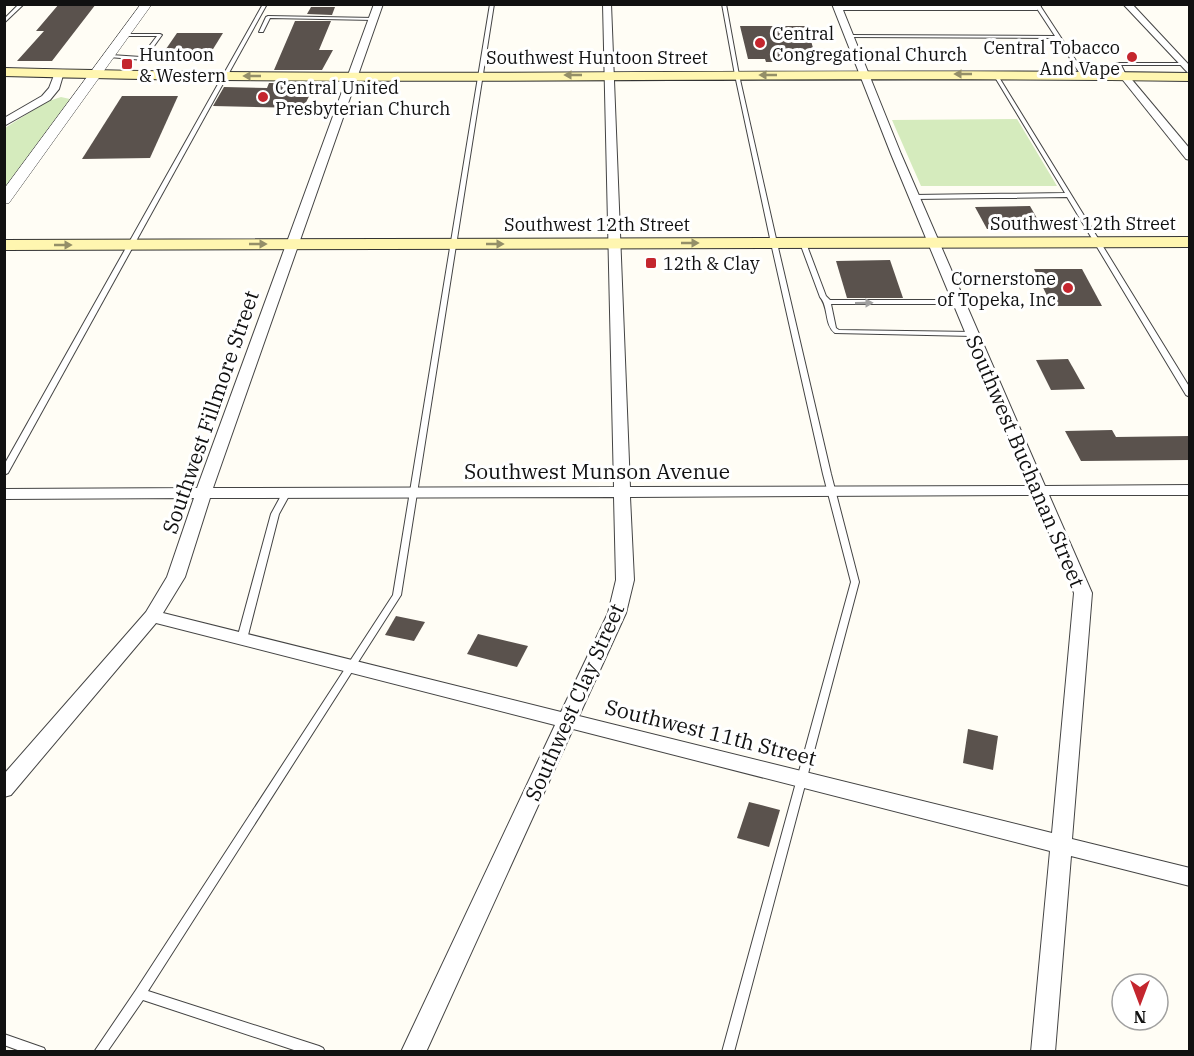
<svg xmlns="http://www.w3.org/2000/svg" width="1194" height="1056" viewBox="0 0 1194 1056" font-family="'IBM Plex Serif',serif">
	<rect width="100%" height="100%" fill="#fffdf5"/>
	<g fill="#d5ebbd">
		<polygon points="61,97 70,99 5,187 5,128 46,102"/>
		<polygon points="1017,119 1057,186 921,186 892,120"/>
	</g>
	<g fill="#5a524d">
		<polygon points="59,4 96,4 52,61 17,61 44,31 36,31"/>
		<polygon points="311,7 335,7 332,15 307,14"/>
		<polygon points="295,21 331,21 319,50 333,50 322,70 274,70"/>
		<polygon points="740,26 807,26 816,59 789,59 789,62 766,62 765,59 748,59"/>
		<polygon points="177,33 223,33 205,62 157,62"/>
		<polygon points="269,83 316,83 303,108 213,106 224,87 267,88"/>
		<polygon points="122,96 178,96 150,158 82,159"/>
		<polygon points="1030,206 1043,229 987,229 975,207"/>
		<polygon points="890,260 903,298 847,298 836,261"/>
		<polygon points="1034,269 1082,269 1102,306 1052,306"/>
		<polygon points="1068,359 1085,389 1051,390 1036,360"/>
		<polygon points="1112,430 1116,437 1190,436 1190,460 1081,461 1065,431"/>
		<polygon points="396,616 425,622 414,641 385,635"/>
		<polygon points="478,634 528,646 517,667 467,654"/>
		<polygon points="968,729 998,736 993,770 963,763"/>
		<polygon points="749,802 780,810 769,847 737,838"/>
	</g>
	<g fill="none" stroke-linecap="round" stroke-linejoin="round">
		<defs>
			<g id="service">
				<polygon points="19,4 24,4 4,23 4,19"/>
				<polygon points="263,4 267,4 8,473 4,475 4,465"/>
				<polygon points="490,4 494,4 401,595 148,991 319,1046 323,1048 325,1052 300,1052 143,1000 107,1052 94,1052 136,990 393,595"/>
				<polygon points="722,4 726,4 739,75 777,243 831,474 859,582 734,1052 722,1052 851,582 823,474 771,243 735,75"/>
				<polygon points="1034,4 1039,4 1086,76 1086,77 1082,77 1057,38 848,37 846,36 848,35 1055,36"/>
				<polygon points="268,16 374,18 376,19 374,20 270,18 263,32 259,32 266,17"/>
				<polygon points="122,34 160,34 162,35 144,60 109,57 109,55 111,55 141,57 157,36 122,36"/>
				<polygon points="1116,63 1181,63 1183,64 1181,65 1121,65 1127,77 1125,78 1123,77 1116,64"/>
				<polygon points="993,73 997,74 1190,388 1190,397 1186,395 1067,197 914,199 911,197 914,195 1065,193 993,74"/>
				<path d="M803 241 806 243 826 296 830 300H959L962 302 959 304H831L836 328 839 330 973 332 976 334 973 336 835 333C824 325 829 307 820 297L800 243Z"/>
				<polygon points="283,492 286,492 290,494 279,514 247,639 245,641 239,641 237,639 271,514"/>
				<polygon points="4,1034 44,1048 46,1052 23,1052 4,1045"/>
			</g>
			<g id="minor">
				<path d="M374 4H383L213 488 614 487 603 4H611L630 487 1029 486 891 154 832 4H1038L1041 7 1037 10H843L901 154 1045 486 1190 485V495H1049L1092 593 1072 839 1190 868V886L1071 856 1055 1052H1031L1050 851 573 729 426 1052H401L555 725 156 623 11 795 4 797V774L146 612 167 577 194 498 4 499V489L197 488ZM1033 495 1074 593 1052 833 579 716 626 613 634 580 630 497ZM614 497 616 580 608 613 561 712 163 613 185 577 210 498Z"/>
				<polygon points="1123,4 1132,4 1190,66 1190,75"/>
				<polygon points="56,70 64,72 59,89 50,100 4,126 4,118 42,96 49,88"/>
				<polygon points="1122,75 1128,75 1190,149 1190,160 1186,159 1122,79"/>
			</g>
			<polygon id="tertiary" points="141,4 152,4 9,203 4,204 4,189"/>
			<g id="secondary">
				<path d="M4 68C399 79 795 67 1190 73V81C795 75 399 87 4 76Z"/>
				<polygon points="1190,237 1190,247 4,250 4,240"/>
			</g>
		</defs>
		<use href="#service" stroke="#444" stroke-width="2"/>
		<use href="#minor" stroke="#444" stroke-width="2"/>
		<use href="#tertiary" stroke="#444" stroke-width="1"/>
		<use href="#secondary" stroke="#333" stroke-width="2"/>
		<use href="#service" fill="#fff" fill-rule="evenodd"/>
		<use href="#minor" fill="#fff" fill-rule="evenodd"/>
		<use href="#tertiary" fill="#fff" fill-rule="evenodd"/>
		<use href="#secondary" fill="#fff6b0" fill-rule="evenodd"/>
	</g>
	<defs><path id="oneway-solid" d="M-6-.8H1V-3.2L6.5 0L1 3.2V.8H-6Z" transform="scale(1.5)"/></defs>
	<g fill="#948f68">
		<use href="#oneway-solid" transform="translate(963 74) rotate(180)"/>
		<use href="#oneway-solid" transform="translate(573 75) rotate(180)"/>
		<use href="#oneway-solid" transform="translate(768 75) rotate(180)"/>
		<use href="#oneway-solid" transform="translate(252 76) rotate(180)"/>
		<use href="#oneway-solid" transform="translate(690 243)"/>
		<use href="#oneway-solid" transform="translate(258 244)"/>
		<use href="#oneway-solid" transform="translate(495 244)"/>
		<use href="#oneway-solid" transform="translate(63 245)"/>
	</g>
	<use fill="#a0a0a0" href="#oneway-solid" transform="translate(864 303) rotate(-1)"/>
	<g fill="#c4262e" stroke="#fff" stroke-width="2">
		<circle cx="760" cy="43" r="6"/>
		<circle cx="1132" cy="57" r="6"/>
		<rect x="121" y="58" width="12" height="12" rx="3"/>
		<circle cx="263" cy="97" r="6"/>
		<rect x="645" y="257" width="12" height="12" rx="3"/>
		<circle cx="1068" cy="288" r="6"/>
	</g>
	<g text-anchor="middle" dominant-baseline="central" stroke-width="6" stroke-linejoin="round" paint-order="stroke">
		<g font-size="18" fill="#111" stroke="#fff" text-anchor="start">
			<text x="772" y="33">Central<tspan x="772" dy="21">Congregational Church</tspan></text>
			<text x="1120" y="47" text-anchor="end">Central Tobacco<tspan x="1120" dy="21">And Vape</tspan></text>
			<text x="139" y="54">Huntoon<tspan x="139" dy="21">&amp; Western</tspan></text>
			<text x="275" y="87">Central United<tspan x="275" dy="21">Presbyterian Church</tspan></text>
			<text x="663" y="263">12th &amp; Clay</text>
			<text x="1056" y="278" text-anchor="end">Cornerstone<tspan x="1056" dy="21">of Topeka, Inc</tspan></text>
		</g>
		<g font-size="18" fill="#111" stroke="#fff">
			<text x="597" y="57">Southwest Huntoon Street</text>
			<text x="1083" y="223">Southwest 12th Street</text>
			<text x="597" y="224">Southwest 12th Street</text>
		</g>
		<g font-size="21" fill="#111" stroke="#fff">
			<text transform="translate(210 412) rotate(-71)">Southwest Fillmore Street</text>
			<text transform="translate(1026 461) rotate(67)">Southwest Buchanan Street</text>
			<text x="597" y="471">Southwest Munson Avenue</text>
			<text transform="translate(574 702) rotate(-66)">Southwest Clay Street</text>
			<text transform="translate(711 732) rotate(14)">Southwest 11th Street</text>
		</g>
	</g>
	<rect width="1194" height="1056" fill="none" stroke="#111111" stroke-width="12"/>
	<g transform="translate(1140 1002) rotate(180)"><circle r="28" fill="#ffffff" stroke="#a0a0a0" stroke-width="1.5"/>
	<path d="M0-4.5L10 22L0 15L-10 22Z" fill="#c4262e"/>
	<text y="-9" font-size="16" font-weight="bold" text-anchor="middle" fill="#111111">N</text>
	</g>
</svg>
